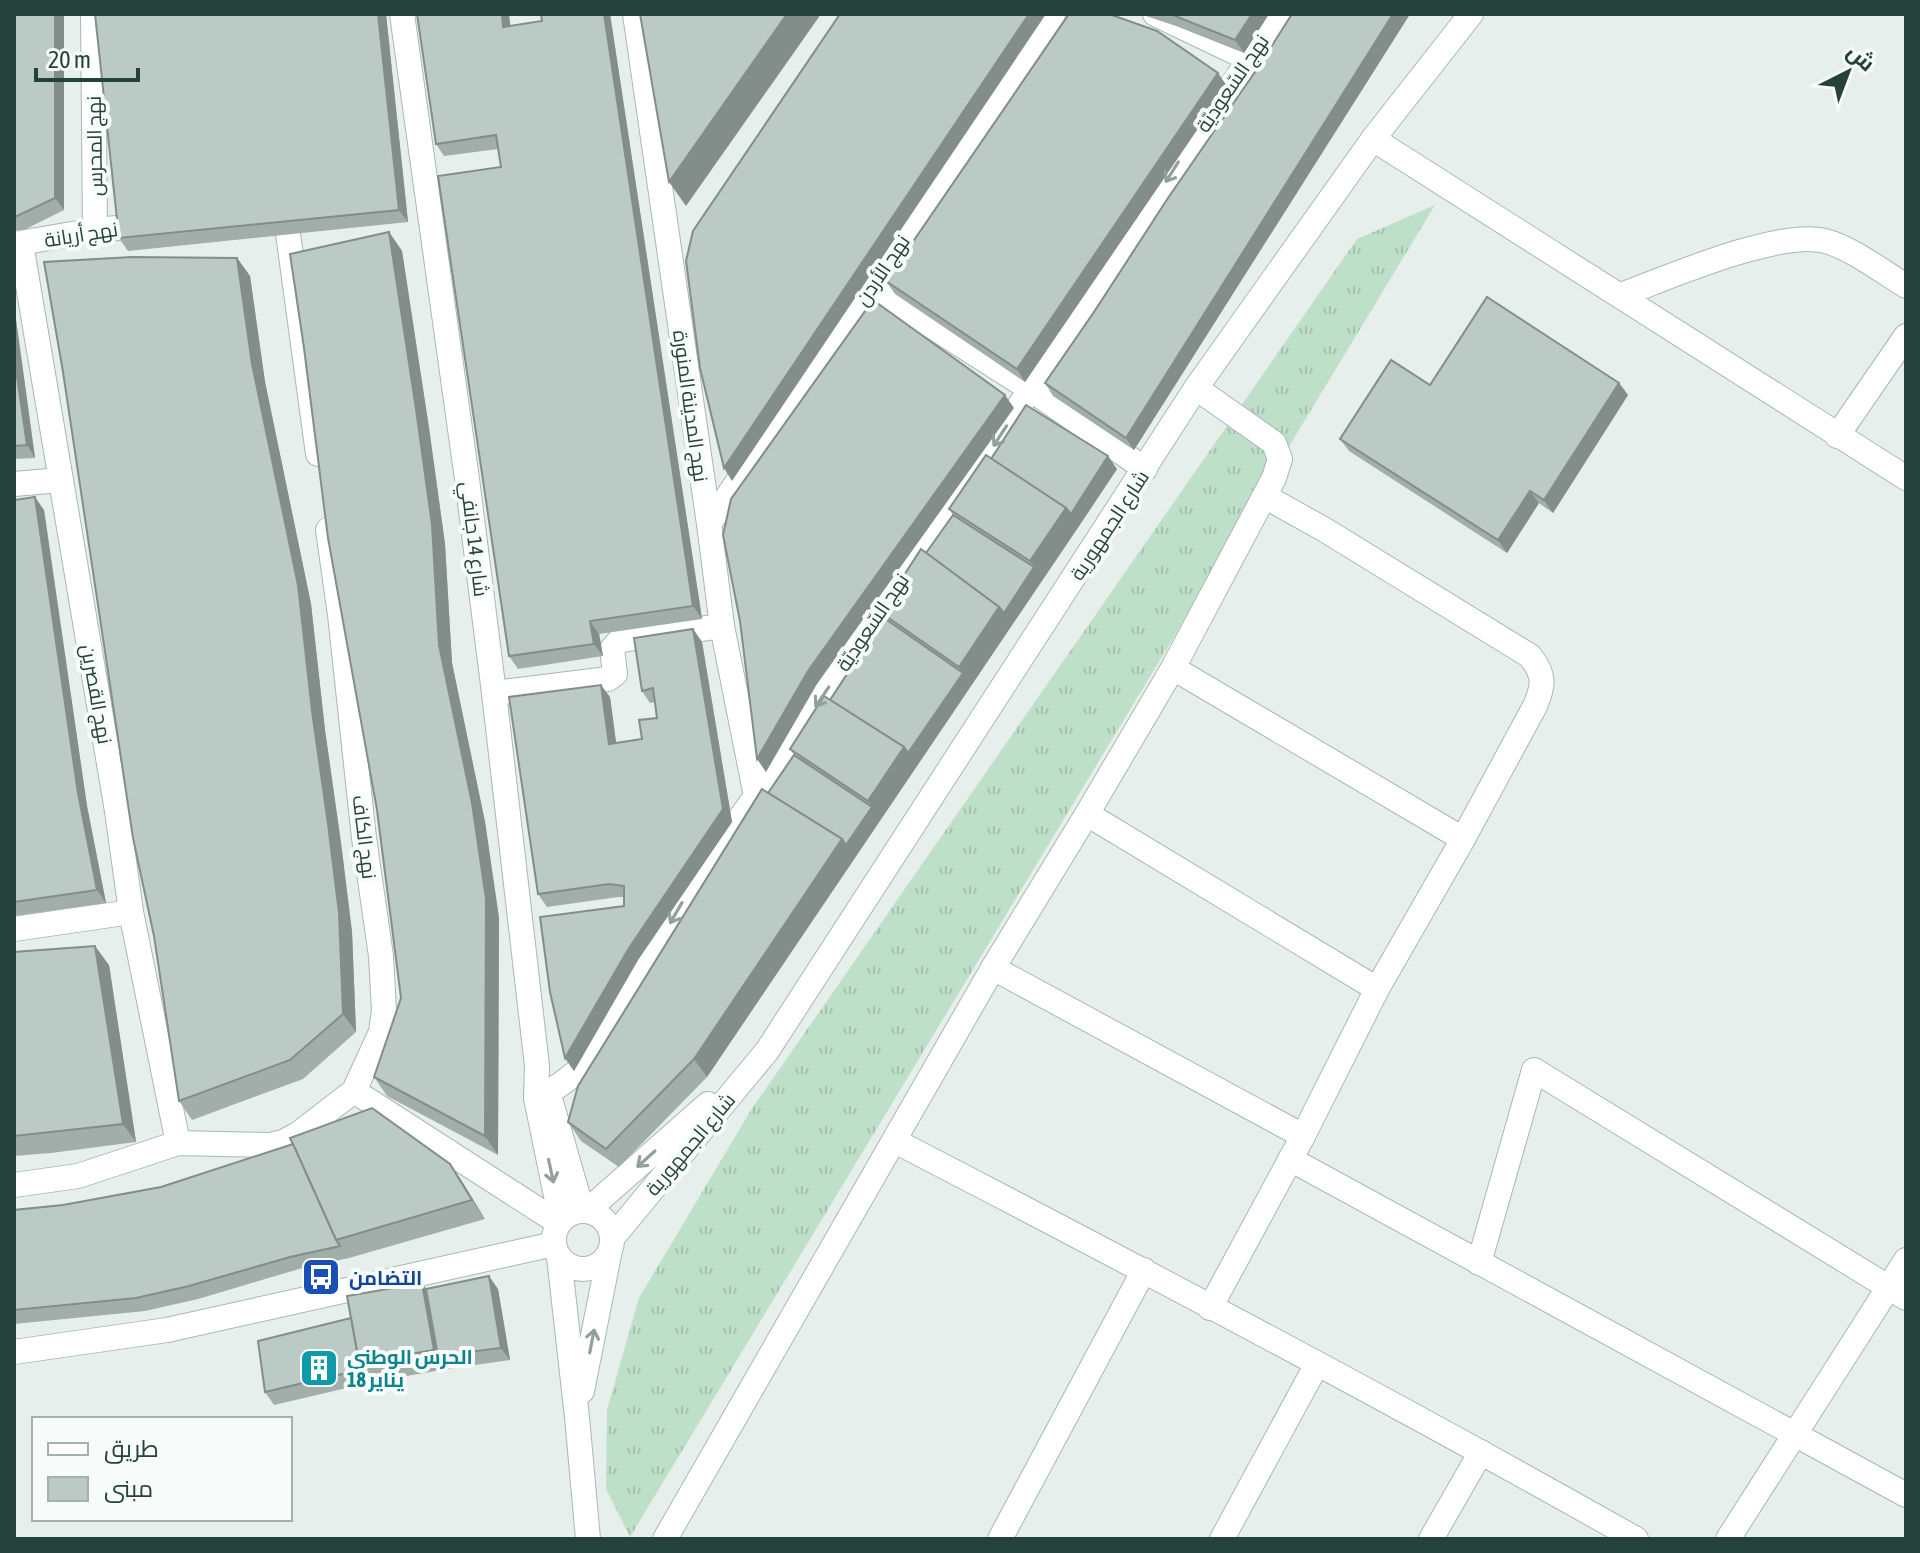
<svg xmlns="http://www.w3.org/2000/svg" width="1920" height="1553" viewBox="0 0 1920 1553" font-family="'Asap Condensed',Cairo,sans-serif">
	<defs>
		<pattern id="grass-tufts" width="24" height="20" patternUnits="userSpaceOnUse" patternTransform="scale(2)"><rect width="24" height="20" fill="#bfe0c8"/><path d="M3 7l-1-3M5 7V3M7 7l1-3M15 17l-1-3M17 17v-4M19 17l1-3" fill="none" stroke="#a4c1ad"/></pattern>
	</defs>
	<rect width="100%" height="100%" fill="#e6efeb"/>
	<polygon fill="url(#grass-tufts)" points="1435,205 630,1537 606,1489 607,1410 639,1298 751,1110 1357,239"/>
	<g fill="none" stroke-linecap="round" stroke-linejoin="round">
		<defs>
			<g id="minor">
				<polyline points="93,14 95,230"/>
				<polyline points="402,14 467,479 494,693 537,1066 536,1098 561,1220"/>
				<polyline points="635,14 709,524 722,626 756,796"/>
				<polyline points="1155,14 1249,59"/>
				<polyline points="1373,139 1906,478"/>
				<polyline points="286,219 318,454"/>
				<polyline points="14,244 95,230 151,225"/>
				<polyline points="21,244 117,811 131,912 178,1143"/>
				<polyline points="870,287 1030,389 1145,469"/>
				<path d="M1621 295C1667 278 1779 229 1825 241 1850 247 1883 272 1906 286"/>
				<polyline points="1837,436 1906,336"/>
				<polyline points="14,484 61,480"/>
				<polyline points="709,524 1053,14"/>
				<polyline points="1173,668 1463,839"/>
				<polyline points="494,693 608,679 615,674 612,649 620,640 722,626"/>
				<polyline points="1087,814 1377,989"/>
				<polyline points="14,929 131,912"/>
				<polyline points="993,968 1303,1136"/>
				<polyline points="354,1091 559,1223"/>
				<path d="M536 1098C555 1090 572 1077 587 1062L696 880 756 796 893 590 986 456 1129 241 1182 156 1237 78 1278 14"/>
				<polyline points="551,1102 582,1210"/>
				<path d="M895 1141C1144 1270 1392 1401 1636 1539"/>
				<polyline points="1290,1159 1906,1495"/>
				<polyline points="14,1185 78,1176 178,1143 270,1145 283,1142 298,1134 354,1091 381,1032 384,1011 381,956 364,838 340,615 328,530"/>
				<polyline points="588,1210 708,1104"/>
				<circle cx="583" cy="1240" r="29"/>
				<polyline points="613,1237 767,1051 1196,388 1373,139 1471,14"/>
				<polyline points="559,1257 577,1417 588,1539"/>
				<polyline points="1479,1263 1534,1070 1906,1298"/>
				<path d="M1210 1308 1303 1136 1377 989 1463 839 1535 706C1544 685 1545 675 1530 656L1325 530 1266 497"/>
				<polyline points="14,1352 167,1330 554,1244"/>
				<polyline points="582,1391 609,1255"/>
				<polyline points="665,1539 993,968 1087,814 1173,668 1274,478 1280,459 1274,443 1196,388"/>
				<polyline points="1000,1539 1144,1270"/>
				<polyline points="1222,1539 1317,1364"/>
				<polyline points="1431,1539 1481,1452"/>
				<polyline points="1728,1539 1906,1260"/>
			</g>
		</defs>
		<use href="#minor" stroke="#a8b8b2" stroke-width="26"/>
		<use href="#minor" stroke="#fff" stroke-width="24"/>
	</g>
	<g fill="#a1aea9">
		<polygon points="14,14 64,14 64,210 24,230 14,230"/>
		<polygon points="95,14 386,14 408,222 128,251 119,238"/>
		<polygon points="541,14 610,14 702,619 599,634 603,656 518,669 509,656 501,167 498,149 444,156 436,144 511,26 542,21"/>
		<polygon points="1140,14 1269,14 1244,53 1176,26"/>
		<polygon points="1292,14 1410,14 1134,450 1053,396 1045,383 1259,66"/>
		<polygon points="1227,86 1025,382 895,294 886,281"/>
		<polygon points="389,232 402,251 429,428 445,544 452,663 485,822 499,918 498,1155 387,1096 374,1077 401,998"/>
		<polygon points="237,258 250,276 265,382 311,604 325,730 341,843 352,932 356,1032 303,1079 192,1120 179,1101"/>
		<polygon points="14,305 35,458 14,459"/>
		<polygon points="1619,383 1628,395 1553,513 1539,503 1507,553 1349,451 1340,439 1430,385"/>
		<polygon points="991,459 1117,469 1079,526 707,1077 619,1167 581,1141 568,1122 768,793 794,755 790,749 830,700 884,618 880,612 926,553 953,515 949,509"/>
		<polygon points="14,500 44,510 87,806 106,903 14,916"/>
		<polygon points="693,629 702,642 732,822 638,960 574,1071 565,1058 624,906 624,897 618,897 547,907 538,894 610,697 616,743 642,739 657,718 655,702 650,703 642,691"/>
		<polygon points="14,952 109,965 136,1142 51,1153 14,1156"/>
		<polygon points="450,1164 485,1219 349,1258 299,1269 198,1299 145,1311 14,1324 14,1210"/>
		<polygon points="426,1289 498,1289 510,1360 447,1369 372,1382 274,1405 265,1392 351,1318"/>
	</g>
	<g fill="#838d89">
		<polygon points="55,14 64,14 64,210 55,198"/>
		<polygon points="378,14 386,14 408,222 399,210"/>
		<polygon points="502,14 509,14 512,39 503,27"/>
		<polygon points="604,14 610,14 702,619 693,606"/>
		<polygon points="787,14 821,14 686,206 669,182"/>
		<polygon points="1029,14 1046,14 732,481 724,468"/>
		<polygon points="1252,14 1269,14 1244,53 1235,40"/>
		<polygon points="1393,14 1410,14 1134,450 1126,438"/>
		<polygon points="1218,73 1227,86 1025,382 1017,369"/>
		<polygon points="389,232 402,251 429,428 445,544 452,663 485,822 499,918 498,1155 485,1136 439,645"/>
		<polygon points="237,258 250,276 265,382 311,604 325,730 341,843 352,932 356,1032 343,1014"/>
		<polygon points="14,305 35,458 27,445 14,356"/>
		<polygon points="1619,383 1628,395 1553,513 1544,500"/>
		<polygon points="1005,395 1014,408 817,684 766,772 757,759 808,671"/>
		<polygon points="1108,456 1117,469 1079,526 707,1077 694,1059 842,839 872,807 868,801 904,747 963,673 959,667 999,607 1034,567 1030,561 1066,508"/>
		<polygon points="1530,491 1539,503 1507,553 1498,540"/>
		<polygon points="35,497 44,510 87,806 106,903 97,890 78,793"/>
		<polygon points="590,621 599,634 603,656 594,644"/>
		<polygon points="693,629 702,642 732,822 638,960 574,1071 565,1058 629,948"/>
		<polygon points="601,685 610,697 618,757 609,744"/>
		<polygon points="95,946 109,965 136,1142 123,1124"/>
		<polygon points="450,1164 463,1183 485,1219 472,1200"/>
		<polygon points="489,1276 498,1289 510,1360 501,1348"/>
		<polygon points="422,1283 435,1301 438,1356 447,1369 434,1350"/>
	</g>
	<g fill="#bbcac4" stroke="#838d89" stroke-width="2">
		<polygon points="14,14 55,14 55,198 15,217"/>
		<polygon points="95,14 378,14 399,210 119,238"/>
		<polygon points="417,14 502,14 503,27 542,21 541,14 604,14 693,606 590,621 594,644 509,656 438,176 501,167 496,135 436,144"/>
		<polygon points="640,14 787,14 669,182"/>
		<polygon points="840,14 1029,14 724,468 700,368 686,261 693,231"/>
		<polygon points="1069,14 1109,14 1157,31 1218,73 1017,369 886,281"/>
		<polygon points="1170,14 1252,14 1235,40"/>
		<polygon points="1292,14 1393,14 1126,438 1045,383 1094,312 1168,198 1259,66"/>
		<polygon points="389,232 416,409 432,525 439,645 472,803 486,899 485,1136 374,1077 401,998 377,810 328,538 304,348 290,254"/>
		<polygon points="132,257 237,258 252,364 298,585 312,711 328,824 339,913 343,1014 290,1060 179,1101 154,936 133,838 63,372 44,262"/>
		<polygon points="1487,297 1619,383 1544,500 1530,491 1498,540 1340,439 1391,360 1430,385"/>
		<polygon points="873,300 1005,395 808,671 757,759 740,621 723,535 731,499"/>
		<polygon points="14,356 27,445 14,446"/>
		<polygon points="1026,405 1108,456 1071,514 1066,508 991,459"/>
		<polygon points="986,455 1066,508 1030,561 949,509"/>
		<polygon points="35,497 78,793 97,890 14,902 14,500"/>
		<polygon points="953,515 1034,567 1004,613 999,607 926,553"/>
		<polygon points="921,549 999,607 959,667 880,612"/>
		<polygon points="884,618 963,673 908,753 904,747 830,700"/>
		<polygon points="693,629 723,809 629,948 565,1058 550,992 540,917 624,906 624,886 609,884 538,894 509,697 601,685 609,744 642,739 639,720 657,718 653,688 642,691 634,638"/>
		<polygon points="824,696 904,747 868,801 790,749"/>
		<polygon points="794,755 872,807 846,845 842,839 768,793"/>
		<polygon points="762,789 842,839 694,1059 606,1149 568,1122 578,1086"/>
		<polygon points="95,946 123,1124 14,1136 14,952"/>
		<polygon points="372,1108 450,1164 472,1200 336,1240 290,1138"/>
		<polygon points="293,1144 336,1240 340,1246 290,1257 189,1286 136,1298 14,1310 14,1210 63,1205 161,1187"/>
		<polygon points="489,1276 501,1348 438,1356 426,1289"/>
		<polygon points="422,1283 434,1350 359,1363 347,1296"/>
		<polygon points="351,1318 359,1363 363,1369 265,1392 258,1341"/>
	</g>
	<defs><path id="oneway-shaft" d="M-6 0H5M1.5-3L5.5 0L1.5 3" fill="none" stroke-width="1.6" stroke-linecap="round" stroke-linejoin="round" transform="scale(2)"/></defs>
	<g stroke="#92a09c">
		<use href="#oneway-shaft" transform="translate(1172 172) rotate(122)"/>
		<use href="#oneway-shaft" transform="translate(1000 436) rotate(123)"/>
		<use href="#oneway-shaft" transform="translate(822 697) rotate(124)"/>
		<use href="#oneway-shaft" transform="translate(676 913) rotate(120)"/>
		<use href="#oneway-shaft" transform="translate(646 1159) rotate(138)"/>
		<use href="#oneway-shaft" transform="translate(551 1171) rotate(78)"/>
		<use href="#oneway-shaft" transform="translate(592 1341) rotate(-79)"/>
	</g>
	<defs>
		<symbol id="bus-square" viewBox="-11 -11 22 22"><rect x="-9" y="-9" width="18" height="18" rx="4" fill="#1a4fb4" stroke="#f7fbf9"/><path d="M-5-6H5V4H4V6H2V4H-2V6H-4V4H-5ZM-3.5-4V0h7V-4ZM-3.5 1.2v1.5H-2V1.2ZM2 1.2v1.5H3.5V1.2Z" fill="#fff"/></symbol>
		<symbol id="building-square" viewBox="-11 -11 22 22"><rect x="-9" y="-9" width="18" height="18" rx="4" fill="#0f9aa8" stroke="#f7fbf9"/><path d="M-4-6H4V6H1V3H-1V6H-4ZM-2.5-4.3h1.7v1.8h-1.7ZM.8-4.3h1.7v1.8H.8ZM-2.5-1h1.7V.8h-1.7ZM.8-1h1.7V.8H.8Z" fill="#fff"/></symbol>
	</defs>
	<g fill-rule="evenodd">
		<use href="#bus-square" x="299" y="1255" width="44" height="44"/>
		<use href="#building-square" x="297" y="1346" width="44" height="44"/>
	</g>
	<g text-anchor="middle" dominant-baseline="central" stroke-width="8" stroke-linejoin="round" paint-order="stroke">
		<g font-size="20" fill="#24423a" stroke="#f7fbf9">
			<text transform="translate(1232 83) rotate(-56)">نهج السّعوديّة</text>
			<text transform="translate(94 146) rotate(-91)">نهج المحرس</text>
			<text transform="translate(81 234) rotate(-9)">نهج أريانة</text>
			<text transform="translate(882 270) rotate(-56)">نهج الأردن</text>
			<text transform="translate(691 406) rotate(82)">نهج المدينة المنورة</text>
			<text transform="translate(1109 525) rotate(-57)">شارع الجمهورية</text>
			<text transform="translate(475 539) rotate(83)">شارع 14 جانفي</text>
			<text transform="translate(872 622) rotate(-56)">نهج السّعوديّة</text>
			<text transform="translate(97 694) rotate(80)">نهج القصرين</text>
			<text transform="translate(365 837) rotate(83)">نهج الكاف</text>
			<text transform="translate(690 1144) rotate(-50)">شارع الجمهورية</text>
		</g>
		<g font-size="20" font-weight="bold" fill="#164399" stroke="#f7fbf9" text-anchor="start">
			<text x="349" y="1277">التضامن</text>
		</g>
		<g font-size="20" font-weight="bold" fill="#0d838f" stroke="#f7fbf9" text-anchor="start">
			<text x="347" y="1356">الحرس الوطني<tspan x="347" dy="23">18 يناير</tspan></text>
		</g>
	</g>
	<rect width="1920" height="1553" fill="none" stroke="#24423a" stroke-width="32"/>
	<rect x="32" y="1417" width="260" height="104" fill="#f7fbf9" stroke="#a3b1ad" stroke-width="2"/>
	<rect x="48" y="1443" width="40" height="12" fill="#ffffff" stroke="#a3b1ad" stroke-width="2"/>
	<text x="104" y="1457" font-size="24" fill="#24423a">طريق</text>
	<rect x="48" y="1477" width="40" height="24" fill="#bbcac4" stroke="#a3b1ad" stroke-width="2"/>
	<text x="104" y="1497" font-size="24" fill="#24423a">مبنى</text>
	<g transform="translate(1848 72) rotate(42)" stroke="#f7fbf9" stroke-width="6" paint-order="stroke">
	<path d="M0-6L14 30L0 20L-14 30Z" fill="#24423a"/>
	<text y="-12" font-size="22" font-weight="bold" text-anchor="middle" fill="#24423a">ش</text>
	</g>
	<path d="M36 68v12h102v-12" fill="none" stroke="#24423a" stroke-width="4"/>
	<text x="48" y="68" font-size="24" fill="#24423a" stroke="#f7fbf9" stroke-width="6" paint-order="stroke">20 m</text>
</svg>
